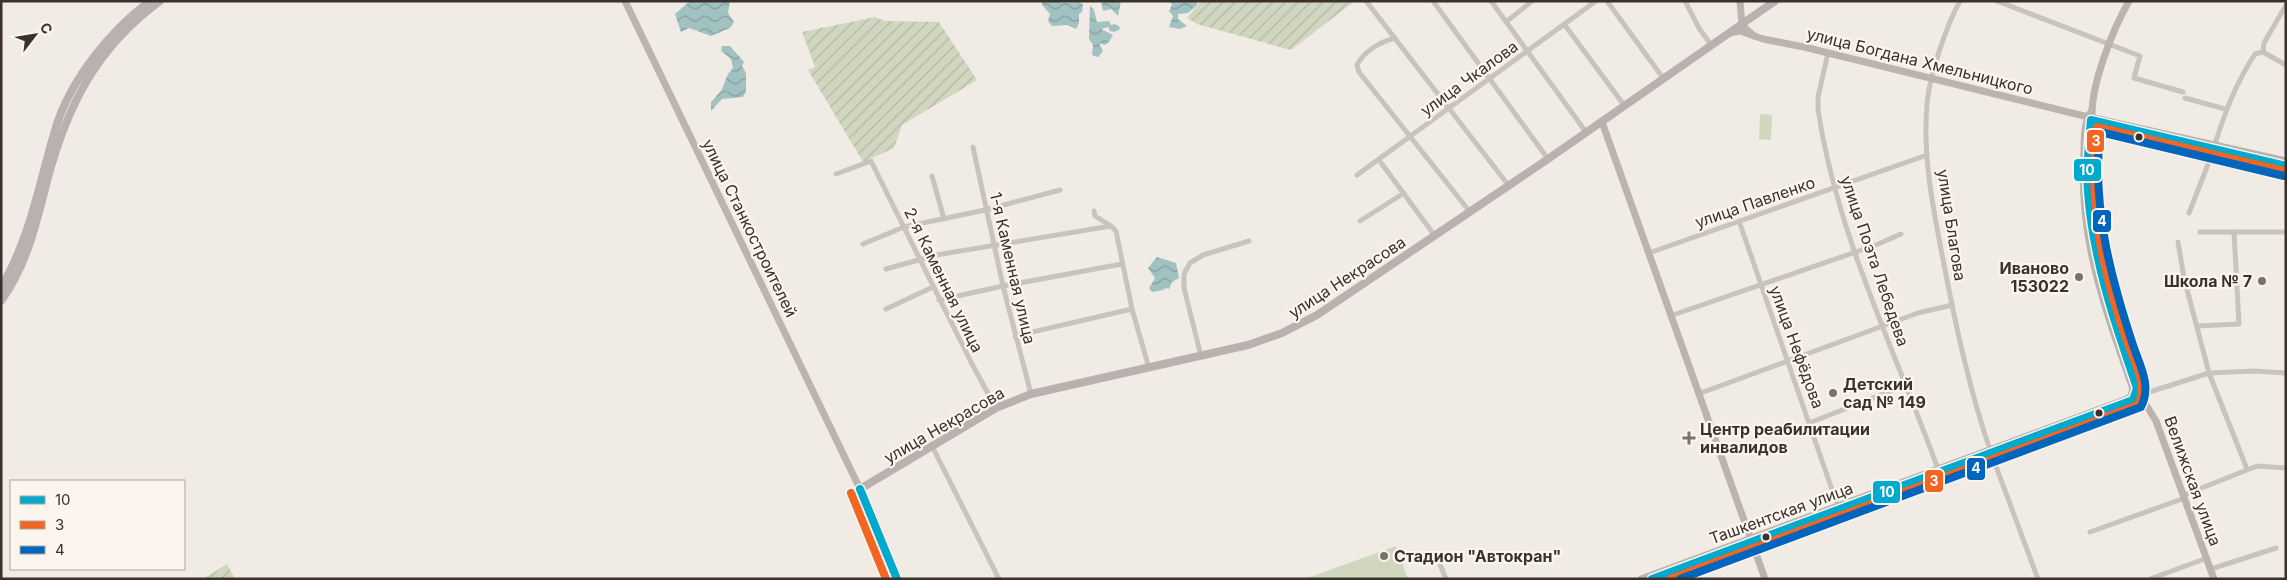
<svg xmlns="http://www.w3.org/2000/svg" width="2287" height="580" viewBox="0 0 2287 580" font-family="Inter,sans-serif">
	<defs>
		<pattern id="garden-furrows" width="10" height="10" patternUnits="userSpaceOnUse" patternTransform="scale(1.25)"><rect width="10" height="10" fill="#d1d6bf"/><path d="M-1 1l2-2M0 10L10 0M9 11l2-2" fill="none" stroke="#b4b8a4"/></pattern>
		<pattern id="water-waves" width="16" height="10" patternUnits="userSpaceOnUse" patternTransform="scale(1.25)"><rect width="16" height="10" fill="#a1c2c1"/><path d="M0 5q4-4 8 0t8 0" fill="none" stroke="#849e9d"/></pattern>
	</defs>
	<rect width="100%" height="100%" fill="#f0ebe5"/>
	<g fill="url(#garden-furrows)">
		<polygon points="1201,1 1355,1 1291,50 1197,24 1187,18"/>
		<polygon points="875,17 885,21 939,22 977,80 902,125 894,148 863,162 808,70 815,67 802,32"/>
		<polygon points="227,564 235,579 203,579"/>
	</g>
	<g fill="#d1d6bf">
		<polygon points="1760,114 1772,115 1771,140 1759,139"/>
		<polygon points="1396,546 1408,579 1305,579"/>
	</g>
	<g fill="url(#water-waves)">
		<polygon points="690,1 730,1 728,13 734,22 730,28 711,36 689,28 681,32 675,14"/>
		<path d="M1041 1C1051 1 1072 4 1080 2L1083 5 1082 12 1079 14V23L1076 29 1067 25 1052 26 1048 21 1050 14 1043 6Z"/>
		<polygon points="1101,1 1121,1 1118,16 1111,9 1103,11"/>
		<polygon points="1170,1 1197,1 1197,5 1188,13 1178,14 1178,19 1187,26 1180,29 1169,27 1173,16 1169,11 1172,5"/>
		<polygon points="1090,6 1094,10 1097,22 1109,21 1111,25 1115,24 1120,27 1119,30 1114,32 1110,31 1108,27 1101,29 1113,35 1109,42 1105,45 1099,43 1103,51 1098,57 1092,55 1093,45 1089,39"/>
		<polygon points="722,46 730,46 744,62 742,66 746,73 746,91 743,97 722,99 711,111 711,102 721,91 728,74 733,68 731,59 721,51"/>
		<polygon points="1157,257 1176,263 1179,278 1172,282 1169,289 1166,288 1163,290 1152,292 1149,288 1155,278 1148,268"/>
	</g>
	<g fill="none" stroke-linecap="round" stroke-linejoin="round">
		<g stroke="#c9c3be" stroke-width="5">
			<polyline points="1366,1 1509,186"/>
			<polyline points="1433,1 1548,159"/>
			<polyline points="1491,1 1586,132"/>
			<polyline points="1607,1 1663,78"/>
			<polyline points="1685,1 1699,28 1711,45"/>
			<path d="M1960 1C1946 26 1929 77 1927 105 1922 160 1935 217 1945 270 1957 331 1970 391 1990 450"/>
			<polyline points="1997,1 2140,56 2134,78 2183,92"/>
			<polyline points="1506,22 1532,1"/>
			<polyline points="1564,24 1624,105"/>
			<path d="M1395 38C1380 42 1364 51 1357 65L1359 72 1470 212"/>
			<polyline points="2263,52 2286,65"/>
			<path d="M1828 53 1818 97V109C1837 236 1895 350 1938 469"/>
			<polyline points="2185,98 2225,109"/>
			<path d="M2215 144C2225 112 2236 83 2255 54L2263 52 2264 43 2286 5"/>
			<polyline points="973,147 1003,286 1031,394"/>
			<polyline points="1379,160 1435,236"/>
			<polyline points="836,174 871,161 972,364 996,408"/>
			<polyline points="1357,175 1596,1"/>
			<polyline points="932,176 944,219"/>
			<polyline points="1094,211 1095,216 1111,226 1116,231 1132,309 1149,368"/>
			<polyline points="2189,213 2214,149"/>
			<polyline points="1360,221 1404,193"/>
			<polyline points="1739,221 1838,507"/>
			<polyline points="2200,232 2286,232"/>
			<polyline points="2178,242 2184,278 2209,373 2247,469"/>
			<polyline points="863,244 904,227 985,210 1060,190"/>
			<polyline points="1649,253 1927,155"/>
			<polyline points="886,269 936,255 1111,226"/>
			<polyline points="939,300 1003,286 1122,264"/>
			<polyline points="886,309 933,287"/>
			<polyline points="1670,316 1876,245 1901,234"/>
			<polyline points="2197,326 2239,324 2234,232"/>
			<polyline points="1015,336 1132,309"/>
			<polyline points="1201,356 1184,288 1184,274 1190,263 1203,255 1249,241"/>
			<polyline points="1698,394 1918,313 1952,305"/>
			<polyline points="2140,395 2209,373 2254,371 2286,373"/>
			<polyline points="1809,423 1906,385"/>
			<polyline points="932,446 999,579"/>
			<polyline points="1991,453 2038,579"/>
			<polyline points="2184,495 2257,466 2286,468"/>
			<polyline points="2090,532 2185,498"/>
			<polyline points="1439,562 1446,579"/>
			<polyline points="2211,569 2276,548"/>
			<polyline points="2150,579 2207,558"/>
		</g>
		<g stroke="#bab3ae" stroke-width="7">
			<polyline points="625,1 860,489"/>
			<polyline points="1740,1 1742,25 1754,36"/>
			<polyline points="1729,33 1740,31 1763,39 1804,47 2080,115 2286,161"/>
			<path d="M2092 110C2084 121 2084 138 2084 151 2078 239 2105 308 2133 389L2140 395 2156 421 2214 579"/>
			<path d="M2092 114C2092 82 2113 29 2129 1"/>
			<polyline points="1602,122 1765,579"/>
			<polyline points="2186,143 2286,166"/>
			<polyline points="2089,207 2097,260 2109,307"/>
			<polyline points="2127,403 2140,395"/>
			<polyline points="1641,579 2127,399 2131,396 2133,389"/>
		</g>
		<g stroke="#b8b1ad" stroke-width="8">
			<path d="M1 288C32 234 39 182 57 124 72 78 111 30 150 1"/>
			<path d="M1 301C27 265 36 224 47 181 67 106 96 48 160 1"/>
			<polyline points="897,579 860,489 996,408 1031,394 1248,345 1282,333 1317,315 1548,159 1775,1"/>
		</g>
		<defs>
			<g id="bus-1">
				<polyline points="860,489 897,579"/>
				<path d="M1652 579 2133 400 2137 388C2115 324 2093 260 2088 192 2086 168 2089 144 2091 120L2286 166"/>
			</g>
			<g id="bus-2">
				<polyline points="851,493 886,579"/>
				<path d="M1670 579 2138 405C2149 384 2132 357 2125 336 2101 266 2088 202 2097 127L2284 171"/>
			</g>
			<path id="bus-3" d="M1680 579 2141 407C2152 386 2140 366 2133 345 2110 275 2092 207 2100 132L2284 176"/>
		</defs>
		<use href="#bus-1" stroke="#fbf5ee" stroke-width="11"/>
		<use href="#bus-2" stroke="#fbf5ee" stroke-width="11"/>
		<use href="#bus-3" stroke="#fbf5ee" stroke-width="11"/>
		<use href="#bus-1" stroke="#00a9ce" stroke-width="8"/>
		<use href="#bus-2" stroke="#f26522" stroke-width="8"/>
		<use href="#bus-3" stroke="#0065bd" stroke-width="8"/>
	</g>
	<g fill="#3b302b" stroke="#fbf5ee" stroke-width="2">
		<circle cx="2139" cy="137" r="4.5"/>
		<circle cx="2099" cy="413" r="4.5"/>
		<circle cx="1766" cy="537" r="4.5"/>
	</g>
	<g fill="#7a716c" stroke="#fbf5ee" stroke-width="2">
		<circle cx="2079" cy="277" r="5"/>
		<circle cx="2262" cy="281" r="5"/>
		<circle cx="1833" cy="393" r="5"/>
		<path d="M1686.5 430.5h5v5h5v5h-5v5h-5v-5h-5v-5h5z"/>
		<circle cx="1384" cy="556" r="5"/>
	</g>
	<g text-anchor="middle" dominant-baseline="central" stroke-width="4.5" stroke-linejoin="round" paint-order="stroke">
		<g font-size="16" fill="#3b302b" stroke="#fbf5ee">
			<text transform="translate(1920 61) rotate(14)">улица Богдана Хмельницкого</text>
			<text transform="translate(1469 78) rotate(-36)">улица Чкалова</text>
			<text transform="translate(1755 202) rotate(-19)">улица Павленко</text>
			<text transform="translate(1952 225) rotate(81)">улица Благова</text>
			<text transform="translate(750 228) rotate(64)">улица Станкостроителей</text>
			<text transform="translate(1875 261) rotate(71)">улица Поэта Лебедева</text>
			<text transform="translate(1013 268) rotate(77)">1-я Каменная улица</text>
			<text transform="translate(1347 277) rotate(-33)">улица Некрасова</text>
			<text transform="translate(944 280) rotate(64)">2-я Каменная улица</text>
			<text transform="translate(1797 347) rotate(70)">улица Нефёдова</text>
			<text transform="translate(944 425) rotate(-30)">улица Некрасова</text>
			<text transform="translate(2193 481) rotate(70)">Велижская улица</text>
			<text transform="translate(1781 513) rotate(-20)">Ташкентская улица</text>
		</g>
		<g font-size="16" font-weight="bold" fill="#3b302b" stroke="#fbf5ee" text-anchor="start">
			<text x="2069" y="268" text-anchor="end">Иваново<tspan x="2069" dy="18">153022</tspan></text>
			<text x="2252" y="281" text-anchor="end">Школа № 7</text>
			<text x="1843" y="384">Детский<tspan x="1843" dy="18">сад № 149</tspan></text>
			<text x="1700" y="429">Центр реабилитации<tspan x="1700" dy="18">инвалидов</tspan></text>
			<text x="1394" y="556">Стадион "Автокран"</text>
		</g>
	</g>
	<g stroke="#fbf5ee" stroke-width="2">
		<rect x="2086" y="129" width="19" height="24" rx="5" fill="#f26522"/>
		<rect x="2073" y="158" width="29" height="24" rx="5" fill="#00a9ce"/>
		<rect x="2092" y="209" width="20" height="24" rx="5" fill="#0065bd"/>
		<rect x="1966" y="457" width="20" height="24" rx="5" fill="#0065bd"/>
		<rect x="1924" y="469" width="20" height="24" rx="5" fill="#f26522"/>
		<rect x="1872" y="480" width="29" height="24" rx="5" fill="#00a9ce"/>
	</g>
	<g font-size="14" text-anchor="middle" font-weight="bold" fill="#fff">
		<text x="2096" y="146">3</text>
		<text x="2087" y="175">10</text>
		<text x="2102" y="226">4</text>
		<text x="1976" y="473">4</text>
		<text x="1934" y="486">3</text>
		<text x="1887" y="497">10</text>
	</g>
	<rect width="2287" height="580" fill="none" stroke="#3b302b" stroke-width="5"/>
	<rect x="10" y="480" width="175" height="90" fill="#fbf5ee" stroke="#aea6a0"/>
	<rect x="20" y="496" width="25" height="8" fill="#00a9ce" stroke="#aea6a0"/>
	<text x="55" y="505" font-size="15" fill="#3b302b">10</text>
	<rect x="20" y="521" width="25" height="8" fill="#f26522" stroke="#aea6a0"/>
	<text x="55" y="530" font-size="15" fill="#3b302b">3</text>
	<rect x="20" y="546" width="25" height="8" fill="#0065bd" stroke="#aea6a0"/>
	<text x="55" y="555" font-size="15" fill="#3b302b">4</text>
	<g transform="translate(35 35) rotate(59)" stroke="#fbf5ee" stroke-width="4" paint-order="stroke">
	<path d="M0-4L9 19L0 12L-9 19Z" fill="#3b302b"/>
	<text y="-8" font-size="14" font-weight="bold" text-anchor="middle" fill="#3b302b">С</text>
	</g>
</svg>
